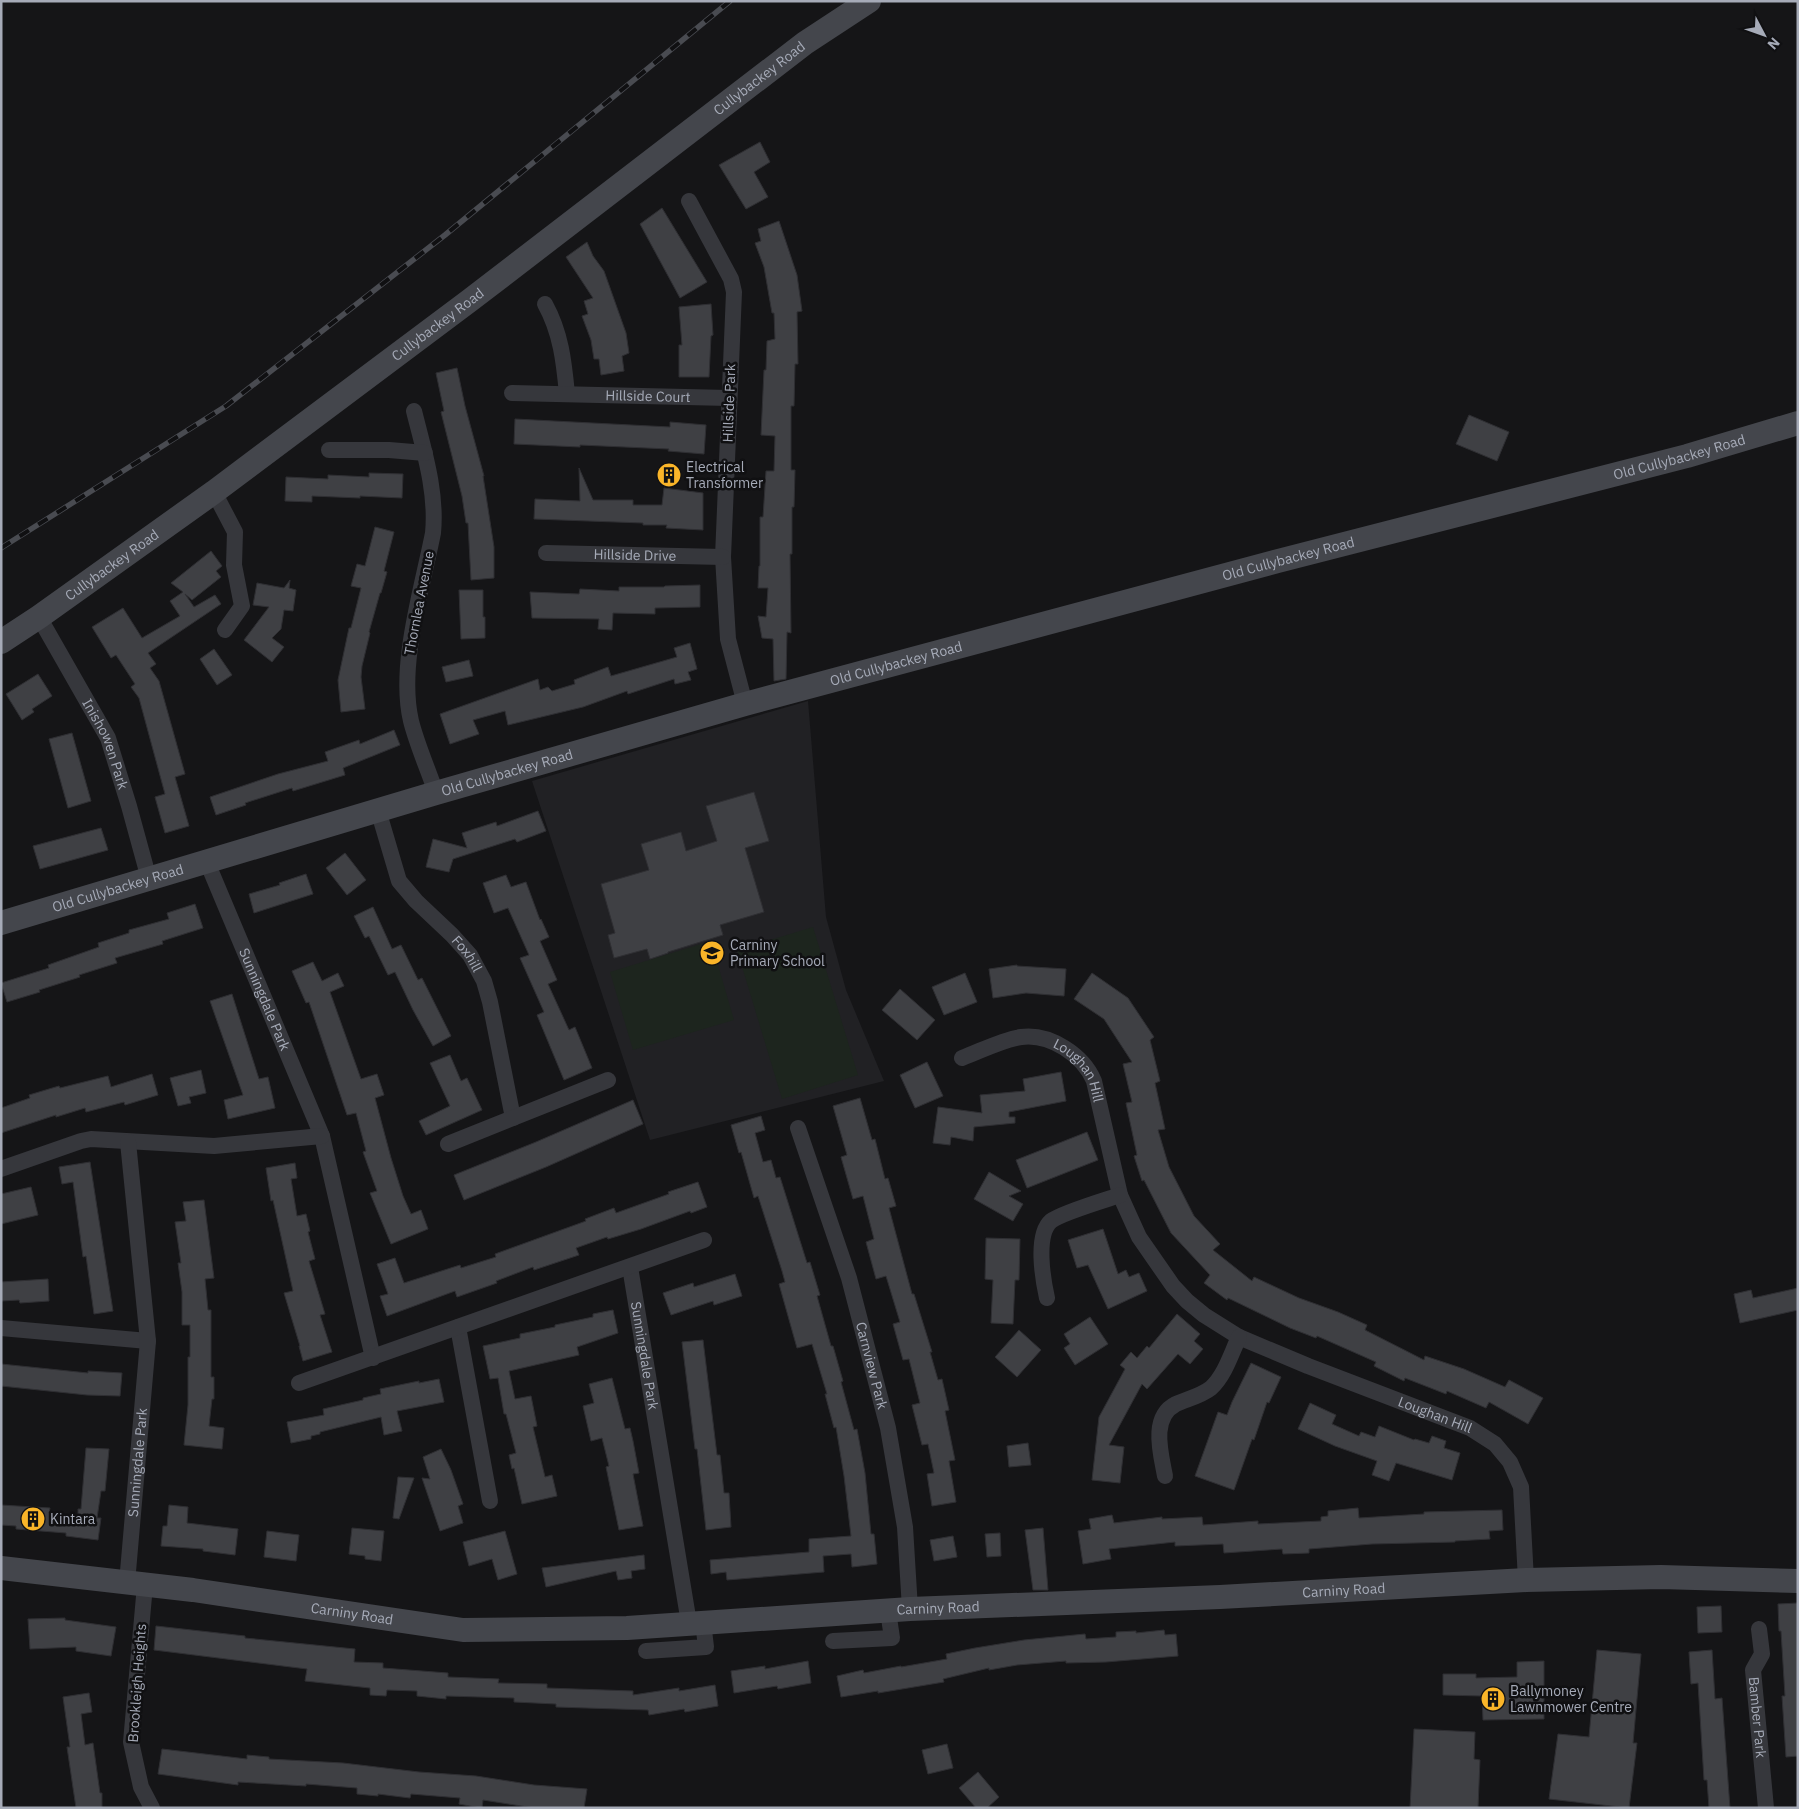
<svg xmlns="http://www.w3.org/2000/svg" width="1799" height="1809" viewBox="0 0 1799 1809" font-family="'IBM Plex Sans',sans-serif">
	<rect width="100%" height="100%" fill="#151517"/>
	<polygon fill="#212124" points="808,701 826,917 846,990 884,1081 650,1140 532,781"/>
	<g fill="#1d251e">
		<polygon points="813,927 858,1075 782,1099 737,950"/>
		<polygon points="711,941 734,1020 633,1050 610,972"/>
	</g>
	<g fill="#3f4044" stroke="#2f2f33">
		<polygon points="760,142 770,162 754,172 768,197 746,209 719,165"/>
		<polygon points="662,208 707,282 680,298 640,224"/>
		<polygon points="779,221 797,275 802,311 797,312 798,364 795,364 794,406 791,406 791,470 795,470 794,507 792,507 792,554 790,554 791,633 787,632 786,679 774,681 773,639 762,638 758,616 766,617 768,588 758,588 759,566 760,566 760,517 763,517 766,471 774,471 775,436 761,435 764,370 766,370 767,341 775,339 774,313 772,313 764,267 755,243 761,241 758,229"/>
		<polygon points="587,242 593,256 604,271 626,333 629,353 622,356 624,371 601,375 599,359 594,359 591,340 582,316 588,314 584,301 593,298 566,257"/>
		<polygon points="711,304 713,335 711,336 709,377 679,377 679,345 682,345 679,307"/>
		<polygon points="457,368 465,406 484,476 483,476 494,547 494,578 471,580 468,523 466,523 462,496 441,412 444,411 436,373"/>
		<polygon points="1469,415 1509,432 1497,461 1456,444"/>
		<polygon points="515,419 670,427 670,422 706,425 704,454 668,451 669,449 580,445 580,447 514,444"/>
		<polygon points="579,468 593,500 633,500 633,505 662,505 664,488 703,493 703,530 666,528 667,525 643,525 643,523 534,519 535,499 580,501"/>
		<polygon points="369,473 403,474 402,498 360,496 360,498 312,496 312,502 285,501 286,477 328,479 328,475 369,477"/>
		<polygon points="375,527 394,532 384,571 387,572 381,593 380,593 369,632 370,633 362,666 361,677 365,709 341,712 338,680 349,628 351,628 361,588 351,586 357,564 365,566"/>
		<polygon points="211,551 222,566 216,571 221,577 192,600 185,594 194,607 215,595 221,604 148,653 156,664 150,668 159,681 185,774 175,777 189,826 165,833 155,797 165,794 139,698 131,687 135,684 116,655 111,658 92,627 123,608 142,638 180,616 170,601 183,592 171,583"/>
		<polygon points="290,580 289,588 296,590 293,611 284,610 281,629 272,638 284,647 272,662 244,640 269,607 253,605 257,583 284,588"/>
		<polygon points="700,585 700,607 655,608 655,614 613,613 612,630 598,629 599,619 532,618 530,592 579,594 580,589 619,591 619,587 664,587 665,586"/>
		<polygon points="459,590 483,590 483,617 485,617 485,638 461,639"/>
		<polygon points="690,643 697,669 688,672 691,680 675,684 674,679 628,694 627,691 583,707 508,725 505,711 473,720 479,734 450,744 440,714 538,679 540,690 548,687 552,691 575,684 574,680 608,667 611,676 677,657 674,648"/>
		<polygon points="214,649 232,675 217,685 200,659"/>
		<polygon points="469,660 473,676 446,682 442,667"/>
		<polygon points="38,674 52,696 32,709 34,712 22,720 6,694"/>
		<polygon points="394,730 400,745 343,768 345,775 293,791 292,788 245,803 246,805 216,815 210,797 278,774 328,761 325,752 359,740 360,744"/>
		<polygon points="72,733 91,801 68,808 49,739"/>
		<polygon points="754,792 769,841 745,848 764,912 720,925 723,935 668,952 668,953 650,959 647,949 614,958 608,935 615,933 601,884 649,870 641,844 681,832 686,851 717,841 706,806"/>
		<polygon points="538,811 546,831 517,842 515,839 453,859 449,872 426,867 433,839 467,848 462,833 496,822 497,826"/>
		<polygon points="101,828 108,850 40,869 33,846"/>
		<polygon points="345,853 366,880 347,895 326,868"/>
		<polygon points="306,874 313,894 254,913 249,894 280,885 279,883"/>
		<polygon points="506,875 511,887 526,882 540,920 541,919 549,937 540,941 557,980 548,984 569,1030 575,1027 592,1068 564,1080 537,1015 544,1012 520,958 529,955 508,908 494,913 483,883"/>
		<polygon points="195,904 203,928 162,941 163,944 115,958 117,963 79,975 80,977 39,990 40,992 7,1002 1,983 49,968 48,965 99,947 98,943 129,933 129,930 169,919 167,913"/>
		<polygon points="373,907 392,949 401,945 418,980 422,978 451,1036 433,1046 413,1010 395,972 388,975 369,936 365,938 354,916"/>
		<polygon points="313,962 322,981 338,973 344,986 330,992 361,1079 377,1074 384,1095 375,1098 391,1158 403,1196 411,1214 421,1210 428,1229 391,1244 370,1193 377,1191 363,1152 366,1151 356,1113 347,1115 309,1002 306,1003 292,971"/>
		<polygon points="1017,965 1017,966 1066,969 1064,996 1026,993 993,998 989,969"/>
		<polygon points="965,973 977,1002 944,1015 932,987"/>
		<polygon points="1092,973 1128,998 1154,1037 1150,1040 1160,1081 1155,1083 1165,1129 1158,1130 1169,1167 1194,1216 1220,1244 1213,1250 1252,1281 1254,1277 1299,1298 1338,1312 1367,1325 1365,1330 1424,1360 1425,1356 1464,1369 1505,1387 1509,1380 1543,1398 1528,1424 1489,1402 1486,1408 1447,1391 1446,1394 1405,1378 1404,1381 1374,1366 1376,1362 1317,1336 1316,1338 1290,1328 1228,1298 1227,1300 1204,1283 1210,1275 1171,1233 1144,1180 1142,1181 1134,1156 1137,1155 1126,1103 1132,1102 1123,1064 1132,1062 1104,1019 1074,999"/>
		<polygon points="900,989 935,1020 917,1040 882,1010"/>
		<polygon points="232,994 259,1079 268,1077 275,1108 228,1119 224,1100 243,1095 210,1001"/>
		<polygon points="450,1055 461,1081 467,1078 482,1110 426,1135 419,1121 450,1106 430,1063"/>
		<polygon points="927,1062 943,1096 915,1108 900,1075"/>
		<polygon points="201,1070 206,1093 189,1097 191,1103 178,1106 170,1078"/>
		<polygon points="1061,1072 1066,1101 1009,1112 1009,1117 1015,1117 1015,1123 974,1127 973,1141 951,1137 950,1145 933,1143 938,1107 982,1113 980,1095 1025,1091 1023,1079"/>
		<polygon points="152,1074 158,1095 125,1105 124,1102 86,1112 85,1108 56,1117 56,1115 1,1133 1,1108 30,1098 29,1095 59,1086 60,1088 108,1076 111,1087"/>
		<polygon points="860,1098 872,1140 875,1139 885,1179 888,1178 896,1206 889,1208 912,1294 914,1294 932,1352 930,1352 938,1380 942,1379 949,1410 945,1411 955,1460 949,1461 956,1502 932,1506 927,1474 934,1473 928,1444 922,1445 912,1405 920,1403 909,1359 903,1360 893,1324 900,1322 886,1276 876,1279 866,1242 874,1239 863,1196 853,1199 841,1157 847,1155 833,1106"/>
		<polygon points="633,1100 643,1124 546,1167 464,1200 454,1175 536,1142"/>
		<polygon points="761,1116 765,1130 755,1133 763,1162 771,1160 776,1178 780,1177 807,1263 810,1262 820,1295 817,1296 831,1346 833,1346 843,1381 841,1382 854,1430 857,1429 865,1473 871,1534 874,1534 877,1564 852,1567 851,1554 823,1556 824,1572 727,1580 726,1572 711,1574 710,1560 809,1552 809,1539 851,1536 844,1476 836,1427 834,1428 825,1394 827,1394 812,1344 797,1348 779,1284 785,1282 782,1271 758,1196 754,1198 741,1152 739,1153 731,1125"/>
		<polygon points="1087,1132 1098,1160 1027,1188 1016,1160"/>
		<polygon points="90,1162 113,1311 94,1314 86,1256 83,1257 73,1182 62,1184 59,1167"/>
		<polygon points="295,1163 297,1178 291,1179 297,1216 306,1214 310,1231 308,1232 315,1259 309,1261 325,1314 320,1315 332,1352 303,1361 299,1346 300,1346 284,1293 293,1291 273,1200 271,1201 266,1168"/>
		<polygon points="989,1172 1021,1191 1009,1196 1023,1204 1013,1221 974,1199"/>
		<polygon points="698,1182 707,1207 691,1213 690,1211 641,1229 608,1239 607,1237 576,1248 579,1255 534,1270 533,1267 496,1281 497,1283 457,1297 455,1291 387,1316 380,1296 388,1294 377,1264 395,1258 404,1283 460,1265 461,1268 496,1257 495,1254 586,1221 585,1219 614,1208 616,1213 669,1194 668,1192"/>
		<polygon points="31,1187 38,1215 1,1224 1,1194"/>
		<polygon points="204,1200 214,1278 205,1279 208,1310 211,1310 211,1377 214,1377 214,1399 212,1399 209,1426 224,1428 222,1449 184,1445 188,1405 188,1357 190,1357 190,1325 182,1325 182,1292 178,1263 181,1263 175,1222 186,1221 183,1202"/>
		<polygon points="1103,1229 1118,1274 1126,1270 1129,1277 1139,1273 1147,1291 1108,1309 1088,1265 1077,1268 1068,1240"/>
		<polygon points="986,1238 1020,1239 1019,1280 1015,1280 1013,1324 991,1323 993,1280 985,1279"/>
		<polygon points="735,1274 742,1296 714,1305 713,1301 671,1315 663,1293 693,1283 694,1287"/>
		<polygon points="48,1279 49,1301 20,1303 19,1300 1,1301 1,1282"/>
		<polygon points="1798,1288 1798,1310 1740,1323 1734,1294 1751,1290 1753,1298"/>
		<polygon points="613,1310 618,1333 577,1347 579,1355 509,1371 515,1399 531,1396 537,1426 533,1427 545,1477 552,1475 557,1496 522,1504 514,1468 512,1469 509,1455 516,1453 506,1414 504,1414 498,1378 490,1379 483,1346 520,1338 520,1334 555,1327 555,1325 593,1317 593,1314"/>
		<polygon points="1177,1314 1200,1334 1194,1341 1203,1349 1190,1364 1178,1354 1147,1389 1142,1384 1109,1445 1124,1447 1120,1483 1092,1480 1099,1417 1125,1369 1120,1365 1131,1352 1137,1358 1147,1346 1149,1348"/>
		<polygon points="1090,1317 1108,1344 1075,1365 1064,1348 1070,1344 1064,1334"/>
		<polygon points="1019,1330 1041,1350 1017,1377 995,1357"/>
		<polygon points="703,1340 717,1455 720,1455 724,1493 729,1493 731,1527 706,1530 697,1449 695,1449 682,1342"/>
		<polygon points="1251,1363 1281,1377 1269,1403 1267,1402 1254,1440 1252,1439 1234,1490 1195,1476 1218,1412 1227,1415 1232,1402"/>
		<polygon points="1,1364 88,1373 88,1371 122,1373 120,1396 87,1395 1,1386"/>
		<polygon points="612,1378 625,1429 630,1428 633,1441 639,1473 633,1474 643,1526 619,1530 606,1467 609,1466 602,1438 591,1441 583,1406 594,1403 589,1384"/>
		<polygon points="439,1379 444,1402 397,1411 402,1431 384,1435 381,1417 320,1432 320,1434 311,1436 311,1439 291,1443 287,1422 324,1415 323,1409 363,1400 363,1398 381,1394 380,1389 419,1381 419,1383"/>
		<polygon points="1310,1403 1336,1415 1332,1424 1359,1436 1361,1432 1375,1437 1379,1426 1414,1440 1415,1439 1429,1443 1432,1436 1446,1441 1444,1448 1460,1453 1452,1480 1396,1463 1389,1481 1372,1475 1377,1461 1335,1446 1298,1429"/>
		<polygon points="1028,1443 1031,1465 1009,1467 1007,1446"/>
		<polygon points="86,1448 109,1449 105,1491 101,1491 97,1518 101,1518 98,1540 66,1536 66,1533 16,1529 16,1526 1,1525 1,1505 50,1508 49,1513 78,1517 78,1509 81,1509"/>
		<polygon points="441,1449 451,1470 463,1504 458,1506 463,1523 440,1531 422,1478 430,1479 423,1457"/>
		<polygon points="398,1477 414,1478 399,1519 393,1518"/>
		<polygon points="169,1505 188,1507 187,1523 238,1529 235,1555 203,1551 203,1549 161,1546 163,1526 167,1526"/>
		<polygon points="1358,1508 1359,1518 1424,1514 1424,1512 1502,1510 1503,1530 1489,1531 1490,1539 1455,1541 1455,1542 1372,1544 1309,1549 1309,1553 1283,1554 1282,1549 1224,1553 1223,1544 1175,1546 1175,1542 1109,1549 1111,1559 1083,1564 1078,1531 1091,1529 1089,1519 1112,1515 1114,1523 1162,1517 1162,1519 1202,1517 1203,1525 1258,1521 1258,1524 1321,1521 1321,1517 1328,1516 1328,1511"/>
		<polygon points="352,1528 384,1531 381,1561 365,1559 365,1556 349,1554"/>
		<polygon points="1043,1528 1048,1590 1033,1590 1025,1530"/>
		<polygon points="267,1531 299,1535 296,1561 264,1557"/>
		<polygon points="505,1531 517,1574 498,1580 492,1559 469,1566 463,1542"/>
		<polygon points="1000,1533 1001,1556 987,1557 985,1534"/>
		<polygon points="953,1536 957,1557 934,1561 930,1540"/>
		<polygon points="644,1555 645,1569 631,1571 632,1578 618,1580 616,1571 546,1587 542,1568"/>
		<polygon points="1798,1603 1798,1756 1786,1757 1782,1696 1785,1696 1781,1631 1779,1631 1778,1604"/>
		<polygon points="1721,1606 1722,1632 1698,1633 1697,1607"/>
		<polygon points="65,1618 65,1620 116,1627 111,1656 76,1651 76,1647 30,1649 28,1619"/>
		<polygon points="156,1626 245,1636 245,1638 355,1649 354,1662 383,1663 383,1668 448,1673 448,1677 499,1679 498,1683 547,1684 547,1688 633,1691 633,1695 679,1688 679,1691 715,1685 718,1706 685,1712 684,1709 649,1715 648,1710 556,1707 556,1704 514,1702 514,1698 446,1696 446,1699 417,1696 417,1691 387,1690 386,1696 370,1695 370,1688 305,1681 307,1669 154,1650"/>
		<polygon points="1164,1630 1165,1635 1176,1634 1178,1656 1106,1662 1066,1663 1066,1661 1017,1665 989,1670 989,1668 943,1679 944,1682 878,1693 878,1691 841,1697 837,1676 863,1670 864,1673 901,1666 901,1667 947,1659 946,1654 975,1648 1024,1640 1085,1634 1086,1639 1116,1637 1116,1632 1136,1631 1136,1633"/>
		<polygon points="1597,1650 1641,1654 1633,1743 1637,1743 1629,1808 1549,1799 1558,1734 1589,1737"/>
		<polygon points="1712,1650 1715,1699 1722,1698 1730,1808 1709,1808 1707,1780 1704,1780 1698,1683 1691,1684 1689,1652"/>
		<polygon points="808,1661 811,1683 778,1689 777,1686 734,1693 731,1671 765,1666 765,1669"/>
		<polygon points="1544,1661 1544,1719 1483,1720 1482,1696 1443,1695 1443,1674 1476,1674 1476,1678 1517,1677 1517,1662"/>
		<polygon points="89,1693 92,1712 81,1714 85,1745 93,1743 100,1793 102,1793 102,1808 76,1808 67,1747 70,1747 63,1697"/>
		<polygon points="1414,1729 1475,1732 1474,1759 1480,1760 1478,1808 1410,1808"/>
		<polygon points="947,1744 953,1768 928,1774 922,1750"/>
		<polygon points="162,1749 247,1759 247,1755 269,1757 269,1759 343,1763 419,1772 476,1776 534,1785 587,1789 584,1808 534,1808 483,1800 482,1808 480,1808 459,1804 460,1798 411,1794 410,1798 378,1794 378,1796 357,1794 357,1788 306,1784 306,1786 238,1782 238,1785 158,1774"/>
		<polygon points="978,1772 999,1797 987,1808 976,1808 959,1788"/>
	</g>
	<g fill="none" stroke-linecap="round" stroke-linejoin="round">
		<g stroke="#36373c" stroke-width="16">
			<polyline points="689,201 731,279 734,292 723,557 728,639 745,704"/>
			<path d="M545 304C561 333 564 362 567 394"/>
			<path id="s1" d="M512 393 729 398"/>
			<path d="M414 411C424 451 437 492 433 533 422 589 398 666 411 721 417 745 428 769 436 793"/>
			<polyline points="329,450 389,450 425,453"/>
			<polyline points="214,492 235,532 234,565 242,606 225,630"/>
			<path id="s2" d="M546 553 723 557"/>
			<path id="s3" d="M39 617 108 738 129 806 149 879"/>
			<path id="s4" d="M378 810 399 881 416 901 452 935 470 955 484 981 490 1002 513 1118"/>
			<path id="s5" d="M207 862 322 1136 373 1358"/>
			<path id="s6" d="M962 1058C981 1051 1001 1040 1021 1037 1050 1033 1083 1055 1094 1081L1120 1195 1139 1237 1173 1286 1187 1301 1204 1315 1239 1337 1308 1366 1470 1428 1495 1444 1510 1462 1521 1487 1526 1580"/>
			<path id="s7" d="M798 1128 849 1278 888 1428 905 1527 910 1609"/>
			<polyline points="448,1144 608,1080"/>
			<polyline points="1,1169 81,1141 91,1139 214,1146 322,1136"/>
			<path id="s8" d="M630 1267 689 1623"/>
			<path d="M1047 1298C1043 1280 1035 1235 1051 1221 1061 1213 1105 1200 1120 1195"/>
			<polyline points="458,1327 490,1501"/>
			<polyline points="1,1328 148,1341"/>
			<polyline points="299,1383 704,1240"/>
			<path d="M1165 1476C1161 1454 1150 1417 1176 1404 1187 1399 1201 1396 1211 1388 1225 1375 1231 1354 1239 1337"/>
			<path id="s9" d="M127 1583 148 1341 128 1142"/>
			<polyline points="145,1585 131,1742 141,1787 152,1808"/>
			<path id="s10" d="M1759 1629 1762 1654 1753 1670 1766 1808"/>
			<polyline points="833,1641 892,1638 888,1611"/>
			<polyline points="646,1651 706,1647 703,1622"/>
		</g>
		<g stroke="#44464c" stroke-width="24">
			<path id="s11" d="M1 642 39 617 214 492 469 301 805 43 869 1"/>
			<path id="s12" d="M1 923 436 793 745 704 1278 561 1687 456 1798 423"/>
			<path id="s13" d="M1 1568 193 1590 463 1630 627 1628 910 1609 1220 1597 1526 1580 1661 1577 1798 1581"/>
		</g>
		<defs>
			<polyline id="rail" points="1,548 226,406 445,235 730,1"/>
		</defs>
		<use href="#rail" stroke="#494b51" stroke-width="5.5"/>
		<use href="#rail" stroke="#101012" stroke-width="4" stroke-dasharray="11" stroke-linecap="butt"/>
	</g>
	<defs>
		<symbol id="building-disc" viewBox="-11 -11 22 22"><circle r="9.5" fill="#fab529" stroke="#101012"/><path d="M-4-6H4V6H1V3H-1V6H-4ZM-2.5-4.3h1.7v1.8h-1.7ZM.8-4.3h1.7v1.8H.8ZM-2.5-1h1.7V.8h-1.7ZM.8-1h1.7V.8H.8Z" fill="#111"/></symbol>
		<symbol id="school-disc" viewBox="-11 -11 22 22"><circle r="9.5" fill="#fab529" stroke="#101012"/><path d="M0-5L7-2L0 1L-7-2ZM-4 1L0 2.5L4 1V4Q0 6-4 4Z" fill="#111"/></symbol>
	</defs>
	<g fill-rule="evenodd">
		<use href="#building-disc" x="655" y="461" width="28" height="28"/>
		<use href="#school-disc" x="698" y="939" width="28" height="28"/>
		<use href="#building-disc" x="19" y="1505" width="28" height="28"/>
		<use href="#building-disc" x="1479" y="1685" width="28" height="28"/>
	</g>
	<g text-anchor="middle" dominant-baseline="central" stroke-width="5" stroke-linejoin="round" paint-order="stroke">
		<g font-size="14" fill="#a6abb8" stroke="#101012">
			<text stroke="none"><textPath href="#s11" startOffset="945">Cullybackey Road</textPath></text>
			<text stroke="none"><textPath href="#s11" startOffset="540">Cullybackey Road</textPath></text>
			<text stroke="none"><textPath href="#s1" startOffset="136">Hillside Court</textPath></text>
			<text transform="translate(729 403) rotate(-88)">Hillside Park</text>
			<text stroke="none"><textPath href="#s12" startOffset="1742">Old Cullybackey Road</textPath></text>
			<text stroke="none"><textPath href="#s2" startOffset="89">Hillside Drive</textPath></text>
			<text stroke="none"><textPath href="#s12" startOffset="1338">Old Cullybackey Road</textPath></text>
			<text stroke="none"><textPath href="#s11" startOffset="135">Cullybackey Road</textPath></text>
			<text transform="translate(419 603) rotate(-79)">Thornlea Avenue</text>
			<text stroke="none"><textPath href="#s12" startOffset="932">Old Cullybackey Road</textPath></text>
			<text stroke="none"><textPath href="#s3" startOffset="144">Inishowen Park</textPath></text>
			<text stroke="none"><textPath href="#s12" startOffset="528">Old Cullybackey Road</textPath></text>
			<text stroke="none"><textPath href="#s12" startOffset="122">Old Cullybackey Road</textPath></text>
			<text stroke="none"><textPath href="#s4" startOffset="174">Foxhill</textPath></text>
			<text stroke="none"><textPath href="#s5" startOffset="149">Sunningdale Park</textPath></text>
			<text stroke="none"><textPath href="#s6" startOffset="136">Loughan Hill</textPath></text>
			<text stroke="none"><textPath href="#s8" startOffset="90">Sunningdale Park</textPath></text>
			<text stroke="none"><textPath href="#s7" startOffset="249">Carnview Park</textPath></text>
			<text stroke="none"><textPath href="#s6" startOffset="671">Loughan Hill</textPath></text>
			<text stroke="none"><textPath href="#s9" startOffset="121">Sunningdale Park</textPath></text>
			<text stroke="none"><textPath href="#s13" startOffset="1348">Carniny Road</textPath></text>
			<text stroke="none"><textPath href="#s13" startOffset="942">Carniny Road</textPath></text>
			<text stroke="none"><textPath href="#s13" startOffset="354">Carniny Road</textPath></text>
			<text transform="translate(137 1683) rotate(-86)">Brookleigh Heights</text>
			<text stroke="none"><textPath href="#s10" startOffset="91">Bamber Park</textPath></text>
		</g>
		<g font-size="14" fill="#a6abb8" stroke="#101012" text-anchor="start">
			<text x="686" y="467">Electrical<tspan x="686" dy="16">Transformer</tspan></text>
			<text x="730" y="945">Carniny<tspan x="730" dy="16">Primary School</tspan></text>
			<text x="50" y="1519">Kintara</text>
			<text x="1510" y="1691">Ballymoney<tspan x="1510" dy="16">Lawnmower Centre</tspan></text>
		</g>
	</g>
	<rect width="1799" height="1809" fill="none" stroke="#a6abb8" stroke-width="5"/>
	<g transform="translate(1764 35) rotate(131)" stroke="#101012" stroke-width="4" paint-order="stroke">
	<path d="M0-4L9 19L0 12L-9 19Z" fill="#a6abb8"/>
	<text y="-8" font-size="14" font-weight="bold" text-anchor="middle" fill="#a6abb8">N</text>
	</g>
</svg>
